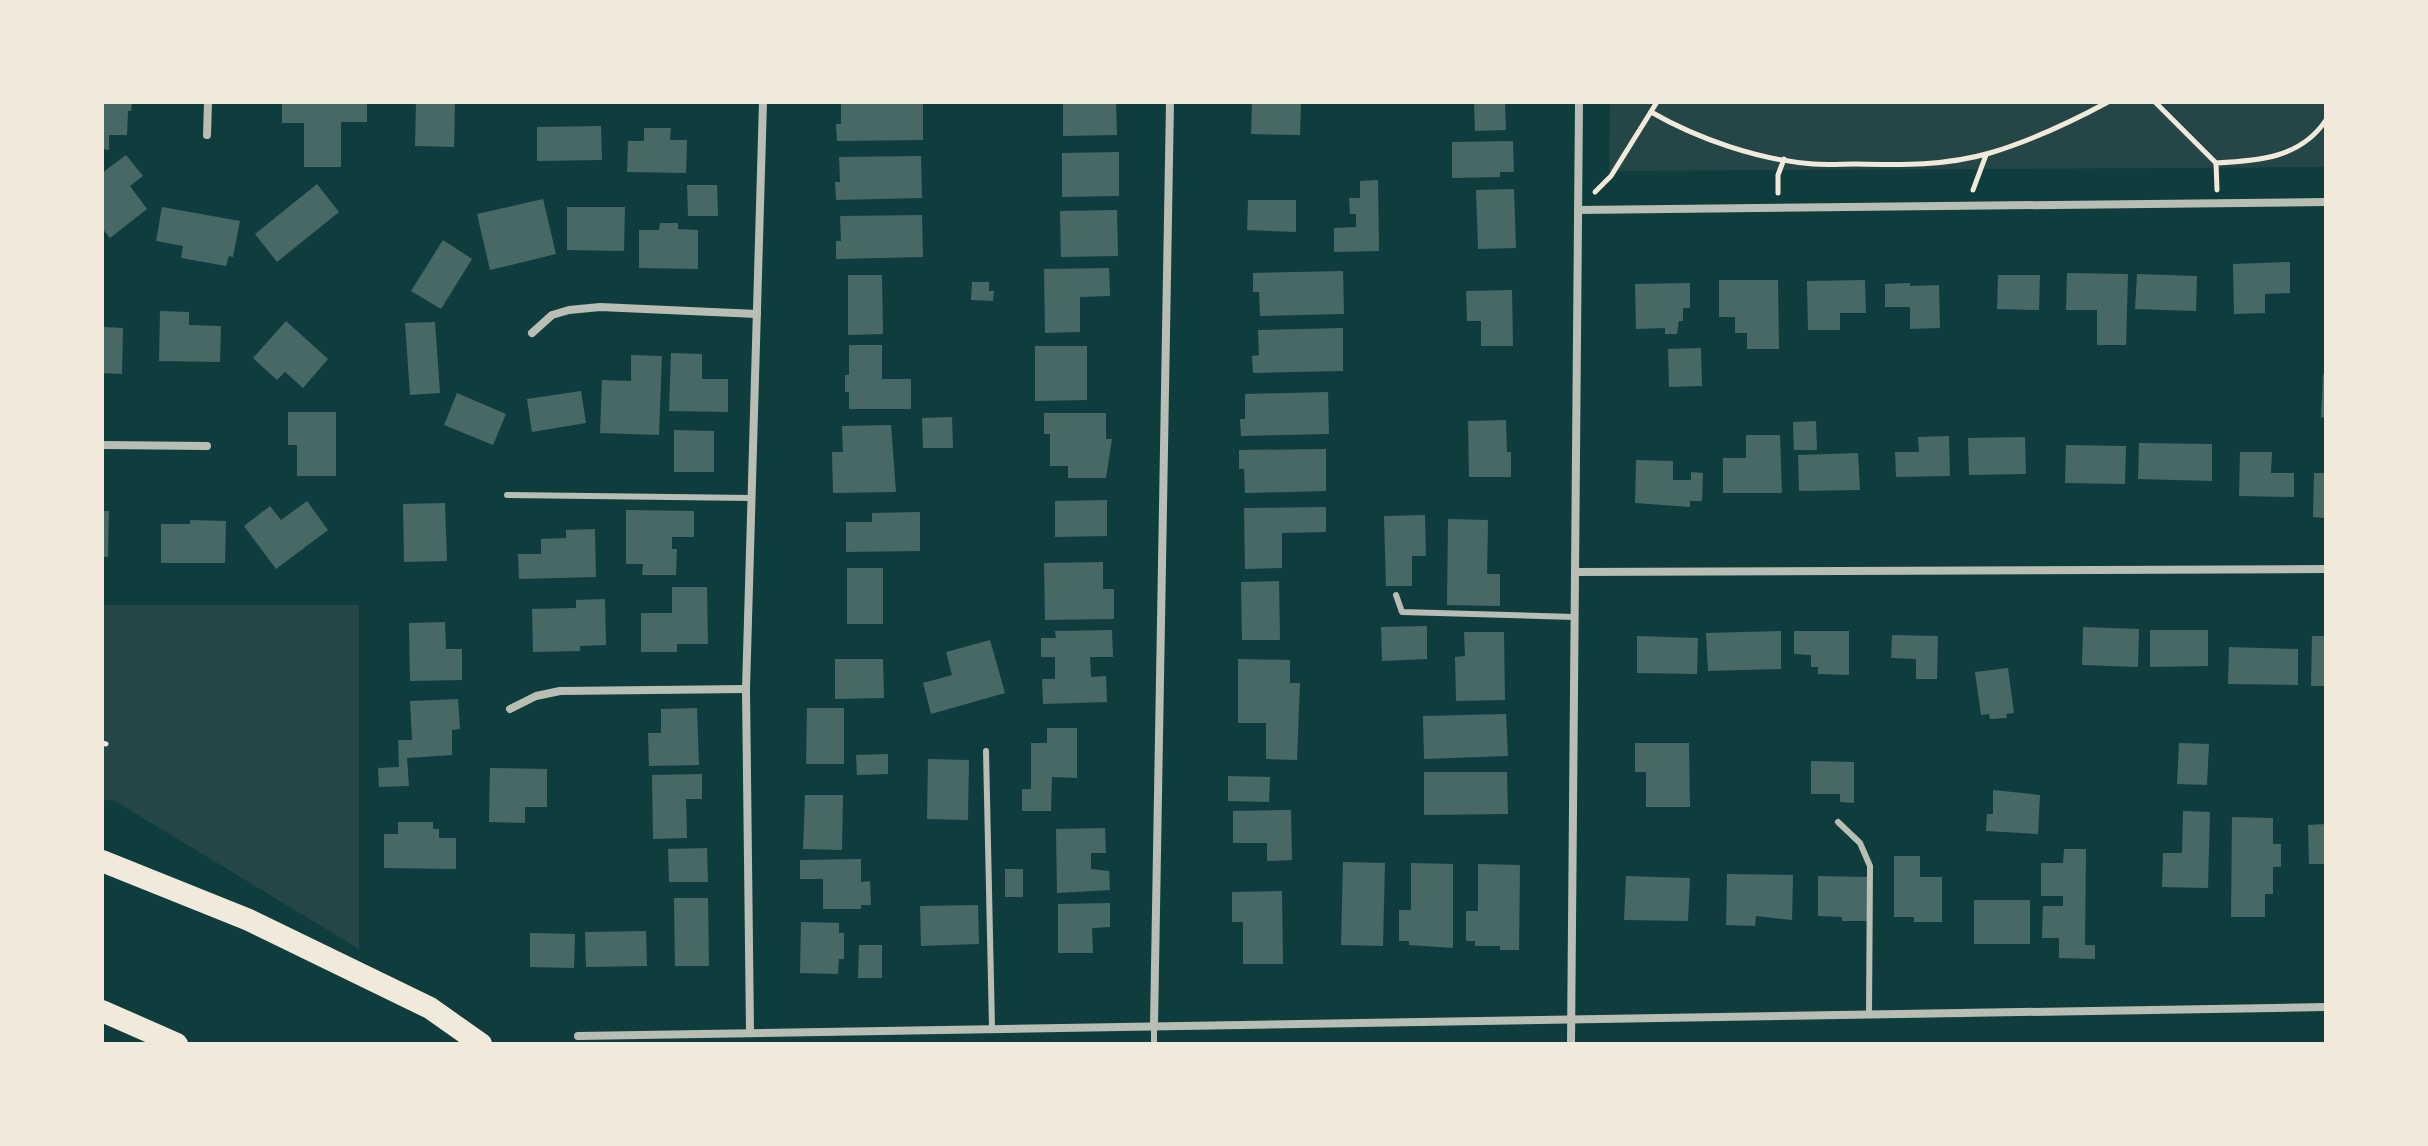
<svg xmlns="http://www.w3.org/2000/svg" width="2428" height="1146" viewBox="0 0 2428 1146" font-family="'Exo 2',sans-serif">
	<rect width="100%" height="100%" fill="#0f3d3e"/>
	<g fill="#244646">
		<polygon points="1610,102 2326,102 2326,167 1609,171"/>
		<polygon points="102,605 359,605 359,949 115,801 102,799"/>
	</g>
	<g fill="#486865">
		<polygon points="102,102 132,102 131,111 128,111 127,135 109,135 109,150 102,149"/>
		<polygon points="282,102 367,102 367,122 341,122 341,167 304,167 304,123 282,123"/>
		<polygon points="416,102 455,102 454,147 415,146"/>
		<polygon points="841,102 923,102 923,140 837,141 836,124 841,124"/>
		<polygon points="1063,102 1116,102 1117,135 1063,136"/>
		<polygon points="1252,102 1301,102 1300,135 1251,134"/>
		<polygon points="1474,102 1505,102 1506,130 1475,131"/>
		<polygon points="601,126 602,160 537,161 537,127"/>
		<polygon points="644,128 671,128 670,140 687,140 686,173 627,172 628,141 644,141"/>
		<polygon points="1513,141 1514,172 1500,172 1500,177 1452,178 1452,142"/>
		<polygon points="1119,152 1119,196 1062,197 1062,153"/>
		<polygon points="126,155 143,176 130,186 147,209 110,238 102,228 102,173"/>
		<polygon points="921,156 922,198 836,200 835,182 840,182 839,157"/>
		<polygon points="1378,180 1379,251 1334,252 1334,228 1356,227 1356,214 1350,214 1349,198 1360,198 1360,181"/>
		<polygon points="317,184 339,212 277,262 255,234"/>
		<polygon points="687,185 717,185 718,216 688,216"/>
		<polygon points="1514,189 1516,248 1478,249 1476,190"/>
		<polygon points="543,199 556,254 490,270 477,214"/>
		<polygon points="1248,200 1296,200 1296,232 1247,230"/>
		<polygon points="162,207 240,221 233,257 229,256 226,266 181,258 183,246 156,241"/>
		<polygon points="567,207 625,207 624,251 567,250"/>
		<polygon points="1117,210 1118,256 1061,257 1060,211"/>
		<polygon points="922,215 923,257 836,259 836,241 841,241 840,216"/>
		<polygon points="660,223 678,223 678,229 698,230 698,269 639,268 639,230 659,230"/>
		<polygon points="443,240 472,259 441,309 411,291"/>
		<polygon points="2290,262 2290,293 2265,294 2265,313 2234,314 2233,264"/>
		<polygon points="1109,268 1110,296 1080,297 1080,332 1045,333 1044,269"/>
		<polygon points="1343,271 1344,314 1260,316 1259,292 1253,292 1253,273"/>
		<polygon points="2067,273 2128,274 2126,345 2097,345 2097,310 2066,310"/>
		<polygon points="2137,274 2197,276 2196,311 2135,309"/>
		<polygon points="848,275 882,275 883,334 848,335"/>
		<polygon points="1998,275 2040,275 2039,310 1997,309"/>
		<polygon points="1719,280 1778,280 1779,349 1747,349 1747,333 1735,333 1735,317 1719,317"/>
		<polygon points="1865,280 1866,313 1840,313 1840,330 1808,330 1807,281"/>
		<polygon points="972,282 989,282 989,291 994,291 993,301 971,300"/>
		<polygon points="1690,283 1690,308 1683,308 1683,321 1679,321 1677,334 1665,334 1665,328 1636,329 1635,284"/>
		<polygon points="1910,283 1910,286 1939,285 1940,328 1910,329 1910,307 1885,307 1885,284"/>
		<polygon points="1512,290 1513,346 1481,346 1481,321 1467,321 1466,291"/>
		<polygon points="160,311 189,312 189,325 221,326 220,362 159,361"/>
		<polygon points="286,321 328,359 303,388 285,372 277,380 253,358"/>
		<polygon points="435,322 440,393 410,395 405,323"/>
		<polygon points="104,327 123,328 122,374 102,373"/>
		<polygon points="1343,328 1343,371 1253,373 1252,356 1259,355 1258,330"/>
		<polygon points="849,345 882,345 882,379 911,379 911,409 849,409 849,392 845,392 845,375 849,375"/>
		<polygon points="1035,346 1087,346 1087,400 1035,401"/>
		<polygon points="1701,348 1702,386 1669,387 1668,349"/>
		<polygon points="671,353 702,354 702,379 728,379 728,412 669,411"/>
		<polygon points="631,355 662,356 659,435 600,433 602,380 631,381"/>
		<polygon points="2323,374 2326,374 2326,418 2321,417"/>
		<polygon points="581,391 586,423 532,432 527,399"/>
		<polygon points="1328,392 1329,434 1241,436 1240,419 1245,419 1245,394"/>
		<polygon points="457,393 506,414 493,445 444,425"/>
		<polygon points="288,412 336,412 336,476 297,476 297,445 288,445"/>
		<polygon points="1044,413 1106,413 1106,439 1112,439 1106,478 1068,478 1068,466 1050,466 1050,434 1044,434"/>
		<polygon points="952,417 953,448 923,448 922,418"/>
		<polygon points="1506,420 1507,452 1511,452 1511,477 1469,477 1468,421"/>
		<polygon points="1816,421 1817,450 1794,450 1793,422"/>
		<polygon points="891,425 896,492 833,493 832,452 843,452 842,426"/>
		<polygon points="674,430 714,431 714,472 674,472"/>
		<polygon points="1746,435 1780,435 1782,493 1723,493 1723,458 1746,458"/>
		<polygon points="1949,436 1950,476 1896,477 1895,452 1919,452 1918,437"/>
		<polygon points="2025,437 2026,474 1969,475 1968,438"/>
		<polygon points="2139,443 2212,444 2212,481 2138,479"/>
		<polygon points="2066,445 2126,446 2125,484 2065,483"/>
		<polygon points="1326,449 1326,491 1245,493 1244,469 1239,469 1239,450"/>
		<polygon points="2240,452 2272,452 2271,473 2294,473 2294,497 2239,496"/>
		<polygon points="1858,453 1860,490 1799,491 1798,455"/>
		<polygon points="1636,460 1673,461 1673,480 1691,480 1691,472 1703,473 1702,501 1690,501 1690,507 1635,503"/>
		<polygon points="2314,473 2326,473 2326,518 2313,517"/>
		<polygon points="1107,500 1107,536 1055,537 1055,501"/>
		<polygon points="307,501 328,530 276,569 244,526 270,506 281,520"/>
		<polygon points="445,503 447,561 404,562 403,504"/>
		<polygon points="1326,507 1326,532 1282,533 1282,568 1245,569 1244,508"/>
		<polygon points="626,510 694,511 694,537 672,537 672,549 677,549 676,575 642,575 643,564 626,564"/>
		<polygon points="102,511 109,511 108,557 102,557"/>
		<polygon points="920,512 920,551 846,552 846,522 872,522 872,513"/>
		<polygon points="1425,515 1426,556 1412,556 1412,586 1386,586 1384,516"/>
		<polygon points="1448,519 1488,520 1487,574 1500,574 1500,606 1447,605"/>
		<polygon points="190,520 226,521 225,563 161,563 161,524 190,524"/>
		<polygon points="595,529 596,577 519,579 518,554 541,554 541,539 566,538 566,530"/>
		<polygon points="1103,562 1103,589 1114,589 1114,619 1045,620 1044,563"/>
		<rect x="847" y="568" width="36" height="56"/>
		<polygon points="1279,581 1280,640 1242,640 1241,582"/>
		<polygon points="672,587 707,587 708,644 677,644 677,652 641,652 641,613 672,613"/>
		<polygon points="605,599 606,645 580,646 580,651 533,652 532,609 576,608 576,600"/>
		<polygon points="445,622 446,649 462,649 462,680 410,681 409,623"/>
		<polygon points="1427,626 1427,659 1382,661 1381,627"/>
		<polygon points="2083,627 2139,629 2138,667 2082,665"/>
		<polygon points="1112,630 1113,657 1090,657 1091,677 1106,676 1107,702 1043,704 1042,679 1055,679 1055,657 1041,657 1041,638 1056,638 1055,631"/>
		<polygon points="2150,630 2208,630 2208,666 2150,667"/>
		<polygon points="1781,631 1781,669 1708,671 1706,633"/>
		<polygon points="1794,631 1849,631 1849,675 1818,674 1818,667 1811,667 1811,655 1794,654"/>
		<polygon points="1464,632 1504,632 1505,700 1456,701 1455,657 1465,656"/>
		<polygon points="1892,635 1938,636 1937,679 1916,679 1916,659 1891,658"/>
		<polygon points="1637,636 1698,638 1697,674 1637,673"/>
		<polygon points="2312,636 2326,636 2326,686 2311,686"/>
		<polygon points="990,640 1005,693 931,714 923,683 952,675 946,652"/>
		<polygon points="2229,647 2298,649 2298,685 2228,684"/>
		<polygon points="835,659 883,659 884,698 835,699"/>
		<polygon points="1238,659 1290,660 1290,683 1300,683 1297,760 1266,759 1266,723 1238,723"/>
		<polygon points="2008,668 2014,713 2006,714 2007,718 1990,719 1989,714 1981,715 1975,672"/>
		<polygon points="458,699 460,729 452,730 452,755 407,758 409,786 379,787 378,768 399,767 398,740 412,740 410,701"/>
		<polygon points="697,708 699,765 649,766 648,733 661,733 661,709"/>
		<polygon points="807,708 844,708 844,764 806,764"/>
		<polygon points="1506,714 1508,756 1424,759 1423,716"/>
		<polygon points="1047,728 1077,728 1077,778 1052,777 1051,811 1022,811 1022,789 1031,789 1031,743 1047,743"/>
		<polygon points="1635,743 1689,743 1690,807 1646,807 1646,772 1635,772"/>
		<polygon points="2179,743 2209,744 2207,785 2177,784"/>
		<polygon points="888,754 888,774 857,775 856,755"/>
		<polygon points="928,759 969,760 968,820 927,819"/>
		<polygon points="1811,761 1854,762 1854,803 1840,802 1840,794 1811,794"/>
		<polygon points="490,768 547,769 547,807 525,807 525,823 489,822"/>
		<polygon points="1424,772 1507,772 1508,814 1424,815"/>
		<polygon points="702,774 702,799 686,799 687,838 653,839 652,775"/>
		<polygon points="1228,776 1270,777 1269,802 1228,801"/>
		<polygon points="1993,790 2040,795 2038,834 1986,831 1987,814 1993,814"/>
		<polygon points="805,795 843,795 842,850 803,849"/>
		<polygon points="1291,810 1292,860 1267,861 1267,843 1233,843 1233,811"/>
		<polygon points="2183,811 2210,812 2208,888 2162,887 2163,853 2182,853"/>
		<polygon points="2232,817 2273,818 2273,844 2281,844 2281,867 2273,867 2273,894 2265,894 2265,917 2231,917"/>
		<polygon points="398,822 433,822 433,829 439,829 439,838 456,838 456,869 384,868 384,834 398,834"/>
		<polygon points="2326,824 2326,864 2309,864 2308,825"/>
		<polygon points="1105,828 1106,853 1091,853 1091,869 1109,871 1110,890 1057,893 1056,829"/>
		<polygon points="707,848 708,882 669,882 668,849"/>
		<polygon points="2064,849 2086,849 2085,945 2095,945 2095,959 2059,958 2059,938 2042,938 2043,906 2063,906 2063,896 2041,896 2041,863 2063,863"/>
		<polygon points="1894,856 1920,856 1920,877 1942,877 1942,922 1914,922 1914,917 1894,917"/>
		<polygon points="861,859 861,882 870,881 871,905 861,905 861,909 823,909 823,879 800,879 800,860"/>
		<polygon points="1343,862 1385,863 1383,946 1341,945"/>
		<polygon points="1411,863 1453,864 1453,948 1409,945 1409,941 1399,941 1399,910 1411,910"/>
		<polygon points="1478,864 1520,865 1519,950 1500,950 1500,946 1475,946 1475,941 1466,941 1466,911 1478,911"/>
		<rect x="1005" y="869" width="18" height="28"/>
		<polygon points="1727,874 1793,875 1792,920 1756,916 1755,926 1726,925"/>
		<polygon points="1626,876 1690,878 1688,921 1624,920"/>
		<polygon points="1818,876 1869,877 1868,921 1842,921 1842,917 1818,916"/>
		<polygon points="1282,891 1283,964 1243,964 1243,922 1232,922 1232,892"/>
		<polygon points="674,898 708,898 709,966 675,966"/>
		<rect x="1974" y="900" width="56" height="44"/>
		<polygon points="1110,903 1110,927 1092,928 1093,953 1058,953 1058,904"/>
		<polygon points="978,905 979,944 921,946 920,906"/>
		<polygon points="801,922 839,923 839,933 844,933 844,959 839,959 838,974 800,973"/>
		<polygon points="646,931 647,966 586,967 585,932"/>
		<polygon points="530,933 575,934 574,968 530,967"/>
		<polygon points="859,945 882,945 882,978 858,978"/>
	</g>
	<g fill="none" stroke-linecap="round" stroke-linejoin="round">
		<g stroke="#f1e9da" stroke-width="5">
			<polyline points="2155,102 2216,163"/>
			<path d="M1651 112C1698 139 1759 160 1813 164 1828 165 1842 164 1856 164 1902 165 1945 166 1990 153 2030 141 2071 122 2108 102"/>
			<polyline points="1973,190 1986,155"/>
			<path d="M2217 190 2216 163C2258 161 2301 158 2326 120"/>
			<polyline points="1595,192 1611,176 1657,102"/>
			<polyline points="1778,193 1778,175 1784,159"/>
			<polyline points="102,743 106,744"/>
		</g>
		<g stroke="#b8beb3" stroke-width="6">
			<polyline points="507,495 752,498"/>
			<polyline points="1396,595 1402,612 1575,617"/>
			<polyline points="986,751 992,1028"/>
			<polyline points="1838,822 1860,843 1870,866 1869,1015"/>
			<polyline points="1154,1044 1154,1025"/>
		</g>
		<g stroke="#b8beb3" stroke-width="8">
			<polyline points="207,135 208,102"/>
			<polyline points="1578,210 2326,202"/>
			<polyline points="532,333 552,315 569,310 600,307 757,314"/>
			<polyline points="102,445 207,446"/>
			<polyline points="1575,572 2326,569"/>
			<polyline points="510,709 536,696 560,691 746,689"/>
			<polyline points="1154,1025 1170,102"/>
			<polyline points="750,1032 746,689 763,102"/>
			<polyline points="578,1036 2326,1007"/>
			<polyline points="1571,1044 1579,102"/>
		</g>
		<g stroke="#f1e9da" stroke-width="22">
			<polyline points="102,861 249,920 430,1008 481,1044"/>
			<polyline points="102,1011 177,1044"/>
		</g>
	</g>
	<rect width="2428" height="1146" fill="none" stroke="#f1e9da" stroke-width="208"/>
</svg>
